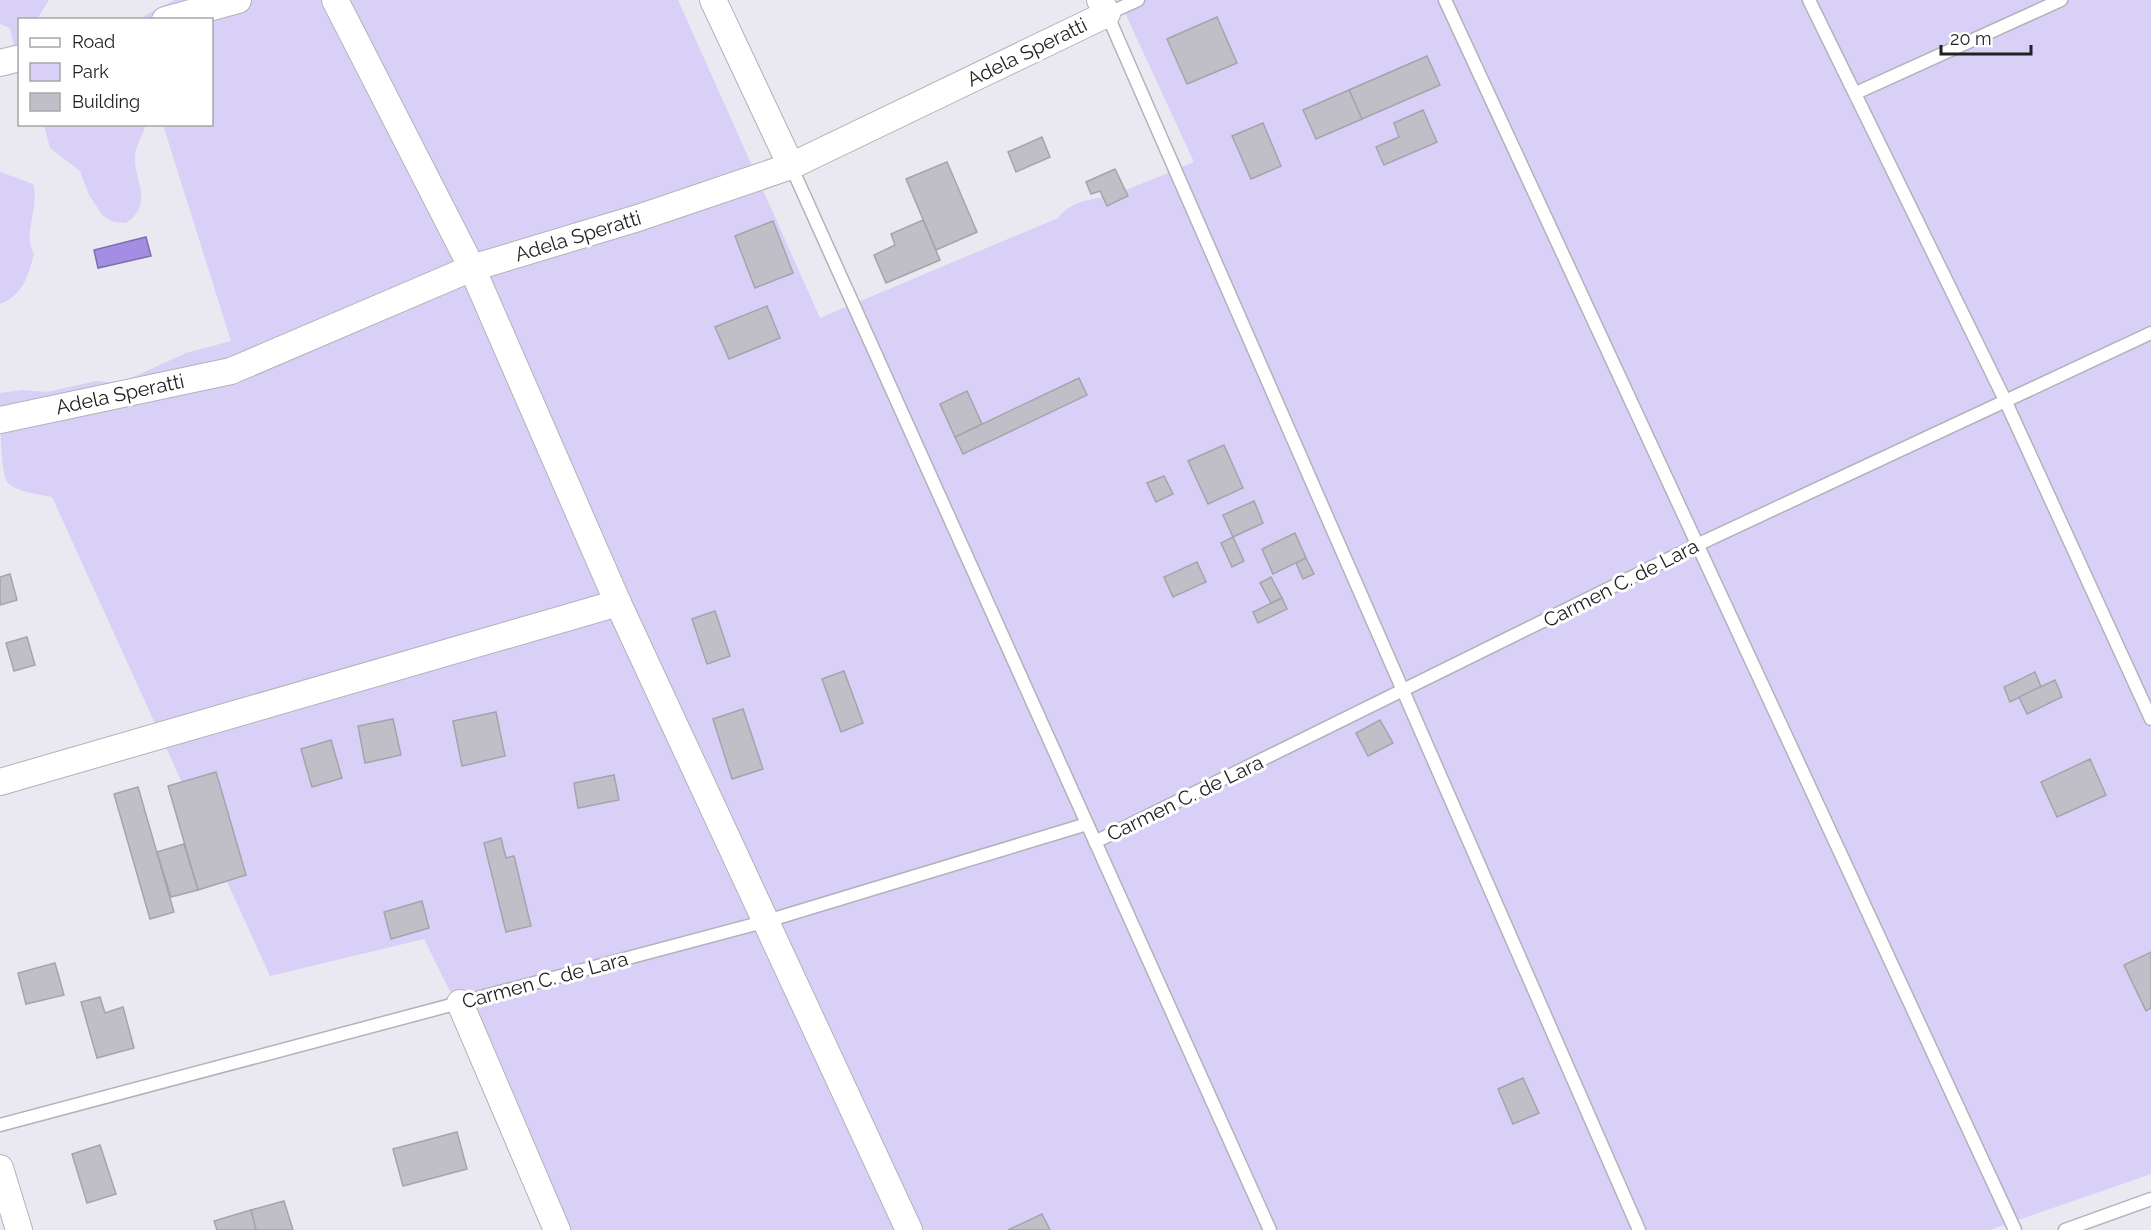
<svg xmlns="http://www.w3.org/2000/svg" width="2151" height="1230" viewBox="0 0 2151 1230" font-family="Raleway,sans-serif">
	<rect width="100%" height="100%" fill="#eae8f1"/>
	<g fill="#d8d0f7">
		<polygon points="0,0 49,0 37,19 20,20 19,68 10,28 0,24"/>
		<path d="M174 0H678L820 318 1058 218C1073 197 1102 200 1123 191 1147 182 1170 172 1194 162L1119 0H2151V1174L1989 1230H568L424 939 270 976 52 497C38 494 16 492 7 482 0 468 0 413 0 393L22 390 47 392 96 381 120 383 186 353 231 341 163 125 212 124V20L139 19Z"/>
		<path d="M44 125H146C143 134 135 147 135 157 134 182 155 203 126 223L114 222 103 216 89 195 80 171 50 148Z"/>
		<path d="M0 172 33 184C40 208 22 234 34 254 28 276 23 295 0 304Z"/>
	</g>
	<polygon fill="#a38ee4" stroke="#7c6eab" stroke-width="1.5" points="146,237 151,256 98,268 94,250"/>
	<g fill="#c0bfc7" stroke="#a5a3ac" stroke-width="1.5">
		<polygon points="1217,17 1237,63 1187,84 1167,39"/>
		<polygon points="1427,56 1440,85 1362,119 1349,90"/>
		<polygon points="1349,90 1362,119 1316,139 1303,110"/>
		<polygon points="1423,110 1437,142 1384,165 1376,147 1399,137 1394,123"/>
		<polygon points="1263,123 1281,166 1251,179 1232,136"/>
		<polygon points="1042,137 1050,157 1016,172 1008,152"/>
		<polygon points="947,162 977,232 936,250 906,179"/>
		<polygon points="1115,169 1128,196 1107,206 1100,191 1091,194 1086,182"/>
		<polygon points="923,220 940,260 886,283 874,255 895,245 891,234"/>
		<polygon points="773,221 793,273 755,288 735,236"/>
		<polygon points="767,306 780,338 729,359 715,327"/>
		<polygon points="1079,378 1087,395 963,454 955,437"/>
		<polygon points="967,391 982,424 955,437 940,404"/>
		<polygon points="1224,445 1243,488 1208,504 1188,461"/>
		<polygon points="1164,476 1173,494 1156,502 1147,483"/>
		<polygon points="1254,501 1263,523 1233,537 1223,515"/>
		<polygon points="1295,533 1306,558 1273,574 1262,549"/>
		<polygon points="1233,537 1244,561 1232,567 1221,543"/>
		<polygon points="1306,558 1314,574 1303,579 1296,563"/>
		<polygon points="1197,562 1206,582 1173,597 1164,577"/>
		<polygon points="10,574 17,600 0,605 0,577"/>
		<polygon points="1271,577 1282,598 1271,603 1260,583"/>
		<polygon points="1282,598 1287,609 1258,623 1253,612"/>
		<polygon points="715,611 730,656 707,664 692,619"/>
		<polygon points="27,637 35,665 14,671 6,643"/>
		<polygon points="844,671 863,723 841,732 822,679"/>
		<polygon points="2035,672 2041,687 2010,702 2004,687"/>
		<polygon points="2055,680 2062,697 2027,714 2019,697"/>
		<polygon points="743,709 763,769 732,779 713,719"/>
		<polygon points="496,712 505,756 462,766 453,721"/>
		<polygon points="393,719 401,755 365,763 358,726"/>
		<polygon points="1380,720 1393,743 1368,756 1356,733"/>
		<polygon points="331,740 342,778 312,787 301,749"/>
		<polygon points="2090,759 2106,795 2057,817 2041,782"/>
		<polygon points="216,772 246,875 198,890 168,786"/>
		<polygon points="614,775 619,800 578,808 574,783"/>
		<polygon points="138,787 174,912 150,919 114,794"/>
		<polygon points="501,838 506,858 514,856 531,926 506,932 484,843"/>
		<polygon points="184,844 198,890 171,897 157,852"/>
		<polygon points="422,901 429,928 391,939 384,912"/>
		<polygon points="2151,952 2151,1008 2146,1011 2124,965"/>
		<polygon points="55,963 64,995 26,1004 18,973"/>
		<polygon points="100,997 105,1013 123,1007 134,1048 97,1058 81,1002"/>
		<polygon points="1523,1078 1539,1113 1513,1124 1498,1089"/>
		<polygon points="457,1132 467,1169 403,1186 393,1149"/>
		<polygon points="100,1145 116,1194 87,1203 72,1154"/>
		<polygon points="284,1201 293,1230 256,1230 251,1210"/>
		<polygon points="251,1210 256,1230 217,1230 214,1221"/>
		<polygon points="1042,1214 1050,1230 1008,1230"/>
	</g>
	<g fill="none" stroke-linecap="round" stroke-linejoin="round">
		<defs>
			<g id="service">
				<polyline points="1138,0 1107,14 1639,1230"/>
				<polyline points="1445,0 2015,1230"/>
				<polyline points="1809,0 2005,400 2151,719"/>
				<polyline points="1856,93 2061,0"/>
				<polyline points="791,166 1270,1230"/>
				<polyline points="1095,842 1699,544 2151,333"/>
				<polyline points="0,1125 767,921 1087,824"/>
				<polyline points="2065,1230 2151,1199"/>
			</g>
			<g id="minor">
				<polyline points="335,0 472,268 618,603 909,1230"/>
				<polyline points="713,0 791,166"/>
				<polyline points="165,20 238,0"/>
				<polyline points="0,63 20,58"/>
				<polyline points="0,420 231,371 472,268 638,218 791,166 1107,14 1100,0"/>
				<polyline points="0,782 618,603"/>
				<polyline points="460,1003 557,1230"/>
				<polyline points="0,1168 19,1230"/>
			</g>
		</defs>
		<use href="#service" stroke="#b3b1ba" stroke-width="15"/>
		<use href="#minor" stroke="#b3b1ba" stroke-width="28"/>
		<use href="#service" stroke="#fff" stroke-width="12"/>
		<use href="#minor" stroke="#fff" stroke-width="26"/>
	</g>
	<g text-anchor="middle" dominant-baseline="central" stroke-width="6" stroke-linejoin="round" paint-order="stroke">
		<g font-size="20" fill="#222225" stroke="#fff">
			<text transform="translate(1027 52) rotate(-26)">Adela Speratti</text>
			<text transform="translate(578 236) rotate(-17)">Adela Speratti</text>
			<text transform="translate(120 394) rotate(-12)">Adela Speratti</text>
			<text transform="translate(1621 583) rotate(-27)">Carmen C. de Lara</text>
			<text transform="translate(1185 798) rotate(-26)">Carmen C. de Lara</text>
			<text transform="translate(545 980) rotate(-15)">Carmen C. de Lara</text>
		</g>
	</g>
	<rect x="18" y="18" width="195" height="108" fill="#ffffff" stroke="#a7a7a8" stroke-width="1.5"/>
	<rect x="30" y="38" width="30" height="9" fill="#ffffff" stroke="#a7a7a8" stroke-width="1.5"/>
	<text x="72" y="48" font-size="18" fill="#222225">Road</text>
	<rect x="30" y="63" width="30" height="18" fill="#d8d0f7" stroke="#a7a7a8" stroke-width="1.5"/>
	<text x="72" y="78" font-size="18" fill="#222225">Park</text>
	<rect x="30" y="93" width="30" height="18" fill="#c0bfc7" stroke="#a7a7a8" stroke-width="1.5"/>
	<text x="72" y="108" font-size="18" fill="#222225">Building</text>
	<path d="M1941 45v9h90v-9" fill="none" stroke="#222225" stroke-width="3"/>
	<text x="1950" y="45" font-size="18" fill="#222225" stroke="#ffffff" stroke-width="4.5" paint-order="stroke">20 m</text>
</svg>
